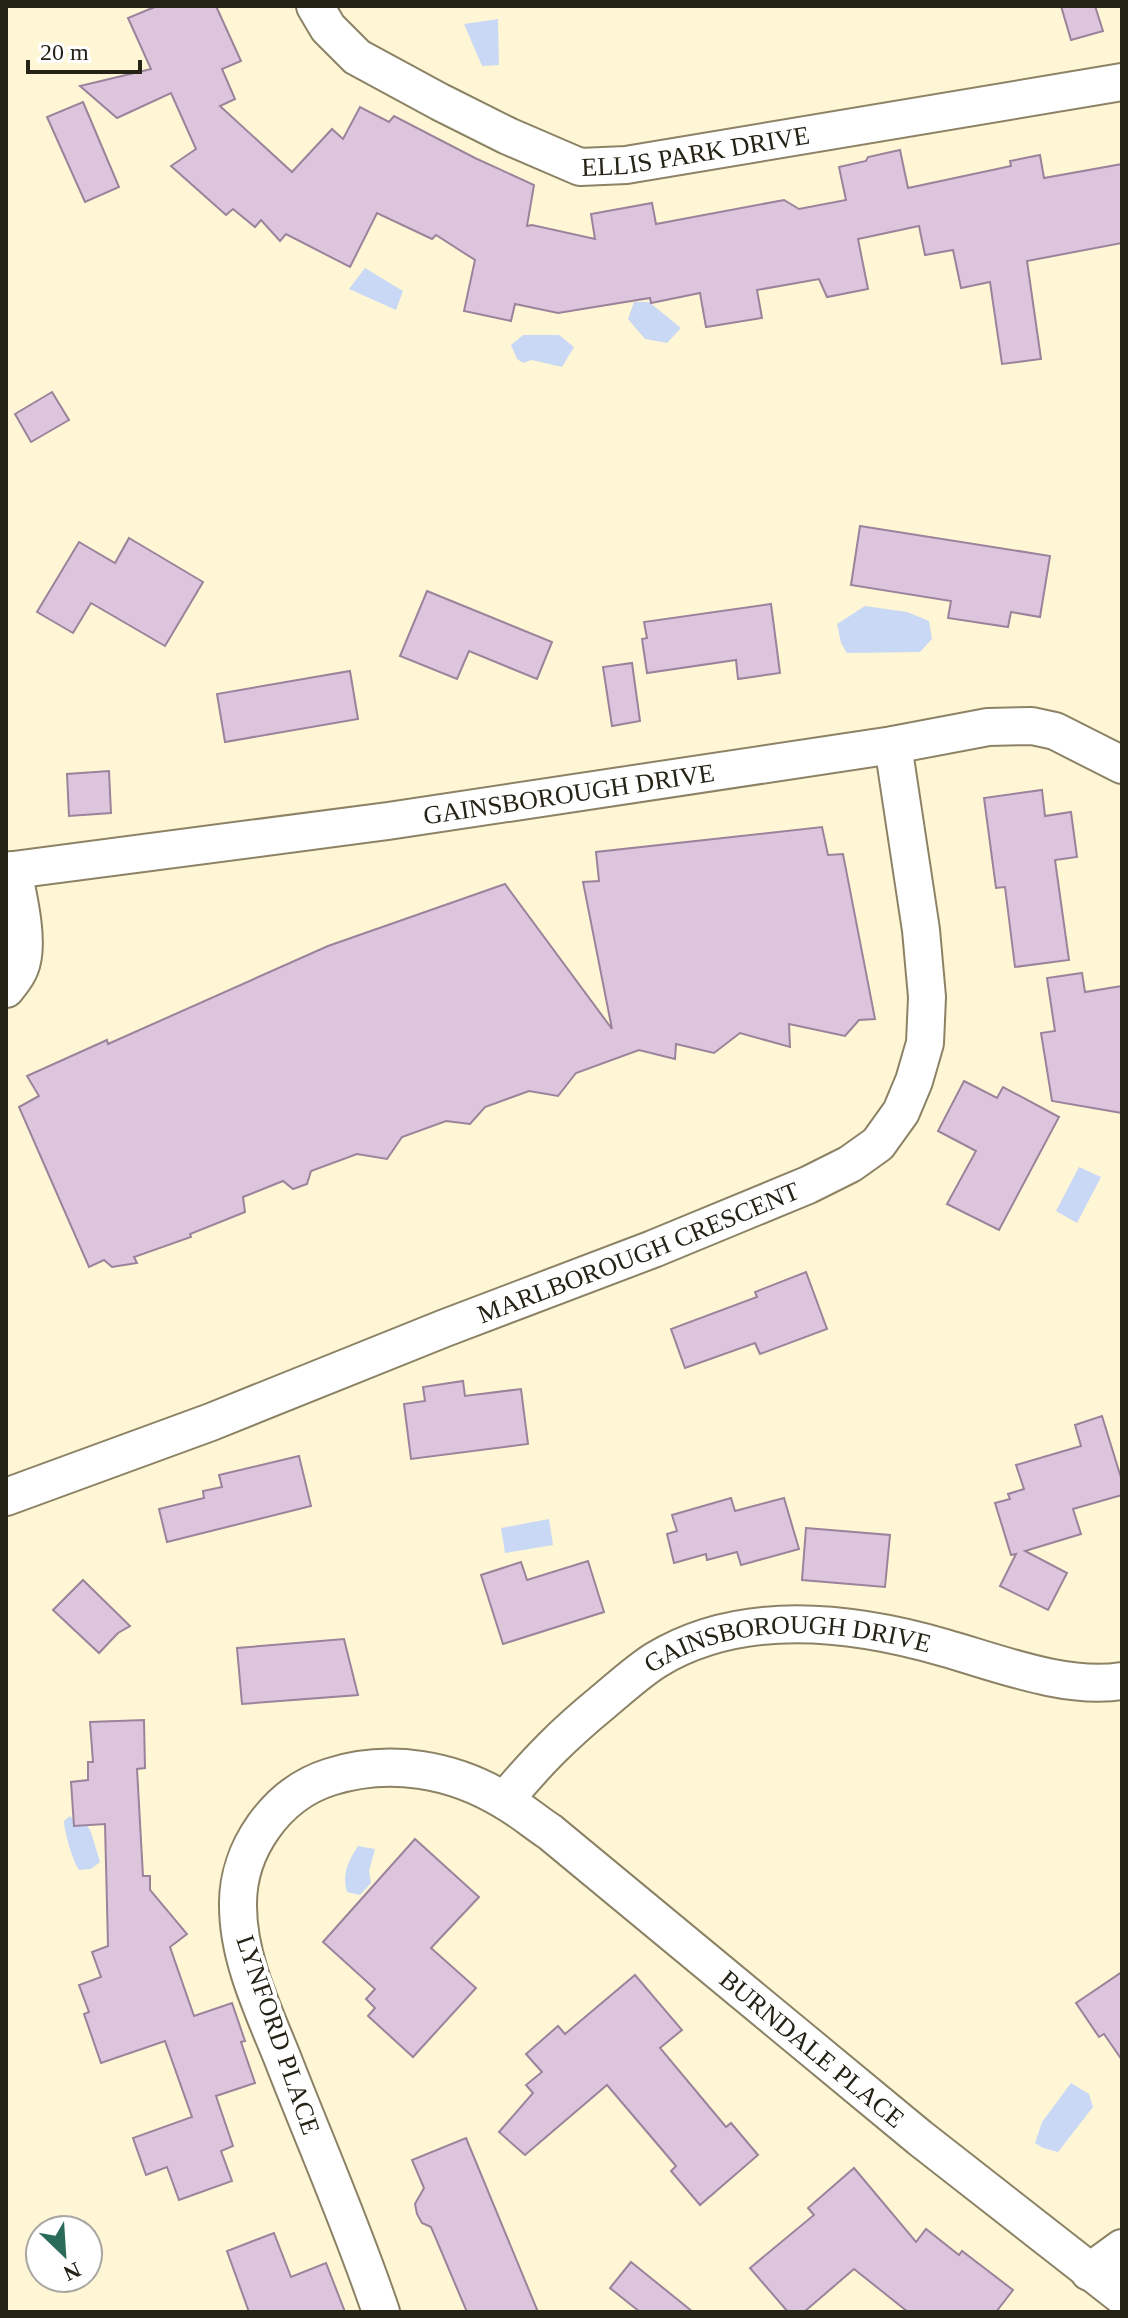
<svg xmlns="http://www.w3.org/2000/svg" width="1128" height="2318" viewBox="0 0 1128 2318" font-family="'Times New Roman',serif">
	<rect width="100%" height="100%" fill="#fff6d5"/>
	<g fill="#c9d8f5">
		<polygon points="498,19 499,65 482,66 464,24"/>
		<polygon points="365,268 403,291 396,310 349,289"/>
		<polygon points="634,302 649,302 681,328 667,343 645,339 628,319"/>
		<polygon points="523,335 559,335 574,347 562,367 532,360 523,363 517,359 511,345"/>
		<polygon points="865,606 907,612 929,621 932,639 920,652 847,653 841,643 837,624"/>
		<polygon points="1079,1167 1101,1177 1077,1223 1056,1211"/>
		<polygon points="549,1519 553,1545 505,1553 501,1528"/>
		<path d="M70 1816 77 1823 87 1825 91 1832 100 1862 91 1869 79 1870C73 1862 64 1831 64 1821Z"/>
		<path d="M358 1846 375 1849 369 1871 371 1883 360 1895 347 1892C342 1873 348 1862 358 1846Z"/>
		<polygon points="1071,2083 1089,2094 1093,2107 1058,2152 1043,2148 1035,2143 1042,2122"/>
	</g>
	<g fill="#ddc5de" stroke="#9a839b" stroke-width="2">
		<polygon points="157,6 216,6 241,61 222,69 235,99 220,106 292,172 332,129 343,139 360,107 389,122 394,116 475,158 534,185 527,226 532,225 595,239 591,214 652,203 656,224 784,200 799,209 846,200 839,167 866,161 868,157 900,150 908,188 1011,166 1010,161 1040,155 1044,178 1122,164 1122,243 1027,261 1041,359 1002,364 990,282 961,288 953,250 925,255 919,226 858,239 868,289 827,297 819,279 757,290 762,318 706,327 700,293 651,303 650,298 558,313 515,304 511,321 464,311 475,260 436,235 432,239 377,213 350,267 286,234 280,241 261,220 255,227 233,209 226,215 171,166 196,149 171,93 117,118 80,86 151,69 128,18"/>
		<polygon points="1061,6 1095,6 1103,31 1071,40"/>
		<polygon points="83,102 119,187 85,202 47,117"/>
		<polygon points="52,392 69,420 31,442 15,414"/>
		<polygon points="860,526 1050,556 1040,617 1011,612 1008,627 948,618 951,601 851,585"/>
		<polygon points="129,538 203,582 165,646 91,603 73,633 37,612 79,542 115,563"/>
		<polygon points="427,591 552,642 537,679 469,651 457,679 400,656"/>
		<polygon points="771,604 780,673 738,679 736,660 647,673 642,639 647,638 644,622"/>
		<polygon points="632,663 640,721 612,726 603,667"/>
		<polygon points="350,671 358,719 225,742 217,694"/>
		<polygon points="109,771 111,813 69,816 67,774"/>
		<polygon points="1042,790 1045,816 1071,812 1077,857 1055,860 1069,960 1015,967 1005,887 996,888 984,798"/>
		<polygon points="822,827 828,855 843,854 875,1019 859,1020 845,1036 789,1024 790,1047 740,1033 714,1053 676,1044 675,1059 639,1050 576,1073 558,1096 529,1091 485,1107 470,1124 446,1121 402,1137 387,1159 357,1154 311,1171 307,1184 293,1189 283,1181 243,1197 245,1212 190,1234 191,1237 134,1257 137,1263 112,1267 104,1260 89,1267 19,1107 39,1096 27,1076 107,1040 108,1044 328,946 505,884 612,1029 583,882 599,881 596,852"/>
		<polygon points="1082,973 1085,992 1122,986 1122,1113 1052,1101 1041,1033 1055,1031 1047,978"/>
		<polygon points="964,1081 997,1098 1003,1087 1059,1117 999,1230 947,1204 976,1151 938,1131"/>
		<polygon points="806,1272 827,1329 760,1354 755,1343 685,1368 671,1329 757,1297 755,1292"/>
		<polygon points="463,1381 465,1396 521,1389 528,1444 411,1459 404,1404 425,1401 423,1387"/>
		<polygon points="1102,1416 1122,1481 1122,1495 1073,1509 1081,1534 1025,1551 1067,1573 1048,1610 1000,1586 1016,1554 1011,1555 995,1503 1010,1499 1008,1494 1024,1489 1016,1465 1081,1446 1075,1425"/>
		<polygon points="299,1456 311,1506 167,1542 159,1509 204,1498 203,1491 222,1487 219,1475"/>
		<polygon points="731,1498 735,1511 784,1498 799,1549 741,1565 737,1552 707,1560 706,1554 674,1563 667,1534 677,1531 672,1515"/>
		<polygon points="806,1528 890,1535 885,1587 802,1580"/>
		<polygon points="588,1561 604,1612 503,1644 481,1575 521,1562 527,1580"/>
		<polygon points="83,1580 130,1626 118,1633 99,1653 53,1610"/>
		<polygon points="344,1639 358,1695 242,1704 237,1648"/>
		<polygon points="144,1720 145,1768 137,1769 143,1876 150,1876 150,1890 187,1934 170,1947 194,2016 232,2003 245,2041 241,2042 255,2083 216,2096 233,2146 221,2151 232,2181 179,2200 167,2167 146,2175 133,2138 192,2117 165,2041 101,2063 84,2014 89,2012 79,1985 101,1977 92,1952 108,1946 105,1824 74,1826 71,1782 88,1780 88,1762 93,1762 90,1722"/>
		<polygon points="415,1839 479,1897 431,1948 476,1988 413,2057 368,2016 375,2008 366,1999 375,1989 323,1942"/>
		<polygon points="1122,1972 1122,2060 1104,2034 1099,2037 1076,2003"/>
		<polygon points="635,1975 682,2030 660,2048 726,2127 731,2123 758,2155 700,2205 671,2171 676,2166 607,2085 525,2155 499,2132 533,2093 526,2085 542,2072 526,2054 558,2026 565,2034"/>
		<polygon points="466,2138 538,2312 467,2312 431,2227 422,2223 417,2214 415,2204 424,2188 412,2160"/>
		<polygon points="854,2168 916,2242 926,2229 959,2255 962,2251 1013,2290 996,2312 908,2312 854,2269 804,2312 788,2312 750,2268 814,2215 808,2208"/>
		<polygon points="274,2233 291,2277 326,2263 345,2312 249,2312 227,2251"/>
		<polygon points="631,2262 693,2312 640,2312 610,2288"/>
	</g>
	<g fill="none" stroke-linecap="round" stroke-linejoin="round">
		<defs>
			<g id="minor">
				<path id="s1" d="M315 6 328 28 357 57 440 102 508 136 580 167 626 165 1122 82"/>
				<path id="s2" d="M6 871 388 821 893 745 988 727 1032 726 1055 731 1122 765"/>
				<path d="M6 989C12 981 20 972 22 961 28 936 18 896 13 870"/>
				<path id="s3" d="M6 1497 211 1422 445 1328 653 1249 808 1185 850 1164 878 1144 901 1112 914 1081 925 1043 927 997 921 930 893 745"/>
				<path id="s4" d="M505 1800C537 1761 564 1734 603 1702 620 1688 637 1672 656 1660 742 1608 852 1621 945 1648 998 1663 1066 1690 1122 1681"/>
				<polyline points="1089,2272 1122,2248"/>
				<path id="s5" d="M381 2312C352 2226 315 2142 282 2057 263 2010 238 1958 238 1906 237 1850 276 1794 330 1777 389 1758 453 1769 505 1801 521 1810 535 1822 550 1832L920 2138 1122 2296"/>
			</g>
		</defs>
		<use href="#minor" stroke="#8c8366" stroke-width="40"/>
		<use href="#minor" stroke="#fff" stroke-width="36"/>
	</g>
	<g text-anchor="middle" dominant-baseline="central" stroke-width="8" stroke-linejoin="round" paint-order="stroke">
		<g font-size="26" fill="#252216" stroke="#fff">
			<text stroke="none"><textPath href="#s1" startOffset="432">ELLIS PARK DRIVE</textPath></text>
			<text stroke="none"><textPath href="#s2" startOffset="568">GAINSBOROUGH DRIVE</textPath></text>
			<text stroke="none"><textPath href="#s3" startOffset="678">MARLBOROUGH CRESCENT</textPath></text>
			<text stroke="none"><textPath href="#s4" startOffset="342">GAINSBOROUGH DRIVE</textPath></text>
			<text transform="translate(278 2035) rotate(71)">LYNFORD PLACE</text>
			<text stroke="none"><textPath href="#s5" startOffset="1178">BURNDALE PLACE</textPath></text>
		</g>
	</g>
	<rect width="1128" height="2318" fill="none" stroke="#252216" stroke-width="16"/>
	<g transform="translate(64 2254) rotate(155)"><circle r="38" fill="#ffffff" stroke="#a8a7a2" stroke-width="2"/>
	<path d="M0-6L14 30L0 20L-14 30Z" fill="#2a6b5a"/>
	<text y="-12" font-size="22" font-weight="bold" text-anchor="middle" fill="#252216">N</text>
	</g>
	<path d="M28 60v12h112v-12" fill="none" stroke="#252216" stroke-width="4"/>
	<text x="40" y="60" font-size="24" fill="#252216" stroke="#ffffff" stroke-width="6" paint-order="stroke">20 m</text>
</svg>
